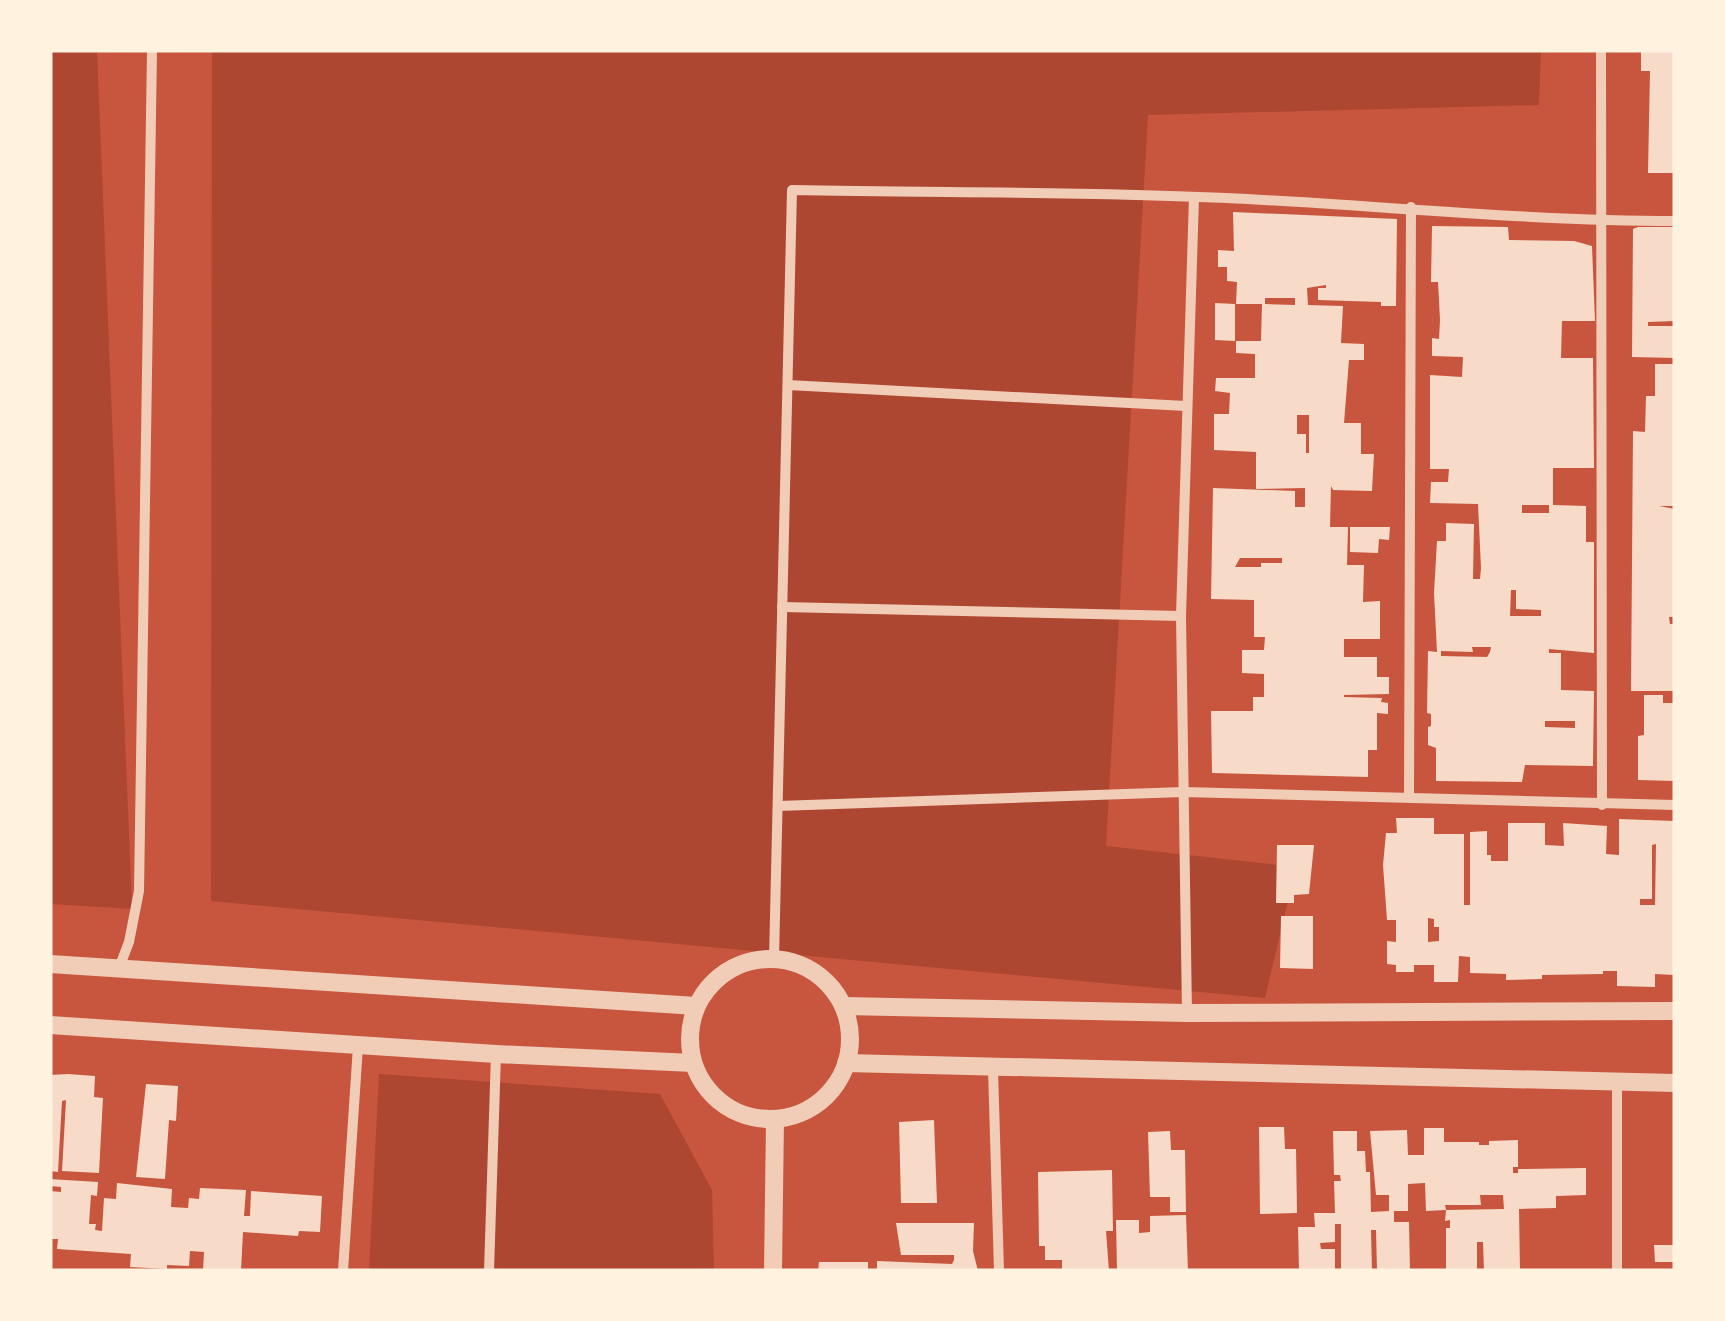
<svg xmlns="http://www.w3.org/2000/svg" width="1725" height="1321" viewBox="0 0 1725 1321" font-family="'PT Sans Narrow',sans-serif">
	<rect width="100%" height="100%" fill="#c8553d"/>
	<g fill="#ae4732">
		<polygon points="50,50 97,50 132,909 50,904"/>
		<polygon points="212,50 1541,50 1539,105 1148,115 1106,846 1296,867 1265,998 211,901"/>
		<polygon points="379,1074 660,1094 712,1190 714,1271 369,1271"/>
	</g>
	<g fill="#f7dbc8" fill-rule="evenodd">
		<polygon points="1641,50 1675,50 1675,173 1648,173 1650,71 1641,71"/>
		<path d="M1233 212 1397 219 1396 306H1381V302L1318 300V288H1326V285L1307 288 1308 305 1343 306 1341 343 1364 344V360H1349L1344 423H1361V454H1374L1372 491 1333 490 1331 486 1330 527H1348L1347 565H1364L1363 602 1380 601V639H1344V657H1377V677H1389V694L1344 695V697L1382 698 1381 702 1388 703V714L1377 713V750H1368V777L1212 773 1211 711H1253V697H1264V674L1242 673V650H1264L1265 637H1254V600L1211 599 1213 488 1295 491V507H1305V488L1256 489V452L1214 450V414H1229L1230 393 1215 391 1216 378H1255V354L1236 353V341H1261L1262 304H1236L1237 282 1227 281V267H1218V250L1234 251ZM1265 298H1295V305L1265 304ZM1297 415H1309V453H1306V434H1297ZM1240 558H1282V563H1261V567H1235Z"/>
		<path d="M1432 226 1508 227 1509 240 1574 241 1592 246 1595 321H1562L1561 358H1593L1594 468H1553V505L1586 506V542H1594V653L1549 649V653H1561V690L1594 691 1593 766 1525 765 1522 782 1436 781V748L1428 745V727L1431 726V714L1427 713 1428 651 1437 652 1434 593 1437 541H1446V523L1474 524 1473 579H1480L1481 568 1478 504 1430 503 1431 482H1448L1449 469H1430V375L1462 377 1463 357 1432 356V338L1439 339 1440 320 1438 282H1431ZM1522 505H1549V513H1522ZM1511 590H1516V609L1541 610V616H1510ZM1472 647H1491L1490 652 1487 657 1441 656V651L1473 652ZM1545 721H1575V728L1545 727Z"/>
		<polygon points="1638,227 1675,227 1675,321 1648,322 1648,326 1675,326 1675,358 1632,357 1633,229"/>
		<polygon points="1215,303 1235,304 1235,341 1215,340"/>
		<polygon points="1655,364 1675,364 1675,506 1659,506 1675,509 1675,617 1669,617 1670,624 1675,624 1675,691 1631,691 1633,431 1645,432 1646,396 1655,396"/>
		<polygon points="1350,527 1390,527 1389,540 1379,539 1378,553 1350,552"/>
		<polygon points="1644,695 1663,695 1663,703 1675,703 1675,781 1638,780 1638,736 1644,735"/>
		<path d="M1396 818H1434V834H1464V905H1470V832L1487 831V855H1491V861H1508V823H1545V845L1564 846 1563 823 1607 826 1606 854 1619 855V819L1675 821V975L1655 974V987L1617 986V971H1603V974L1542 975V979L1506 980V974L1470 973V957L1459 956 1458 982H1434V965H1414V972H1396V965L1387 964V941L1396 942V920H1387L1383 865 1386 833H1397ZM1656 844 1655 905H1640V899H1652V845ZM1428 918 1434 919V927H1439V941L1428 942Z"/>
		<polygon points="1277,845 1314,845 1309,894 1294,895 1294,903 1276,903"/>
		<polygon points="1281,916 1313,916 1313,969 1280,968"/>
		<polygon points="68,1074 95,1076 94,1097 103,1098 99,1173 62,1171 66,1100 62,1101 58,1172 50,1171 50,1075"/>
		<polygon points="146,1084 178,1086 176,1121 169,1120 165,1179 136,1177"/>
		<polygon points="934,1120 937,1203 901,1203 899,1122"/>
		<polygon points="1259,1127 1284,1127 1285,1149 1296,1149 1297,1213 1260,1214"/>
		<path d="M1424 1128H1444V1142H1479V1145H1489V1141L1518 1140V1167H1513V1173H1518V1169L1586 1168V1195L1556 1196V1208L1519 1209 1520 1271H1484L1483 1242H1477V1271H1446V1228H1450V1220L1445 1221 1446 1210 1426 1211 1425 1183 1408 1184V1211H1394V1222H1409L1410 1271H1377L1376 1230H1371L1372 1271H1341V1224H1335V1242L1320 1243 1321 1249H1335V1271H1299L1298 1227H1315L1314 1213H1335L1334 1181H1341L1340 1175H1334L1333 1131H1357V1151H1365L1366 1172H1370L1371 1212 1389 1211V1195H1376L1370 1131 1407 1130 1408 1155H1424ZM1480 1195H1503L1504 1209 1446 1210 1445 1205H1481Z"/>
		<polygon points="1170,1131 1171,1150 1185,1150 1186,1212 1170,1212 1170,1197 1150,1197 1148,1132"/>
		<polygon points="1112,1170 1113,1231 1106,1231 1109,1271 1062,1271 1062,1260 1045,1260 1045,1246 1039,1246 1038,1172"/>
		<polygon points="50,1179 98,1182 97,1196 91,1195 89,1224 96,1224 95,1230 102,1231 104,1198 116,1199 117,1183 172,1189 171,1207 188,1208 189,1198 199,1199 200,1188 246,1190 244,1216 250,1216 251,1191 322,1196 320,1232 299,1231 298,1236 243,1232 241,1271 203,1271 204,1252 190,1251 189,1266 167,1265 167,1269 130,1267 131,1254 57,1249 58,1239 50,1239 50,1191 61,1192 61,1187 50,1186"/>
		<polygon points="1186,1215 1188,1271 1117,1271 1116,1220 1139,1220 1139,1233 1150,1232 1150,1216"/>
		<polygon points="896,1223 974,1223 973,1251 978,1271 877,1271 877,1261 952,1264 954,1260 954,1255 901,1255"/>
		<polygon points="1654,1245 1675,1245 1675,1262 1655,1262"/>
		<polygon points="819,1262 868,1262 868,1271 818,1271"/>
	</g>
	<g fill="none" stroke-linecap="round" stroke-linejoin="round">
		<g stroke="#f1ccb7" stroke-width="10">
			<polyline points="1601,50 1602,805"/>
			<polyline points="788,385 1186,406"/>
			<polyline points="782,607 1181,616"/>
			<polyline points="1409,796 1411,207"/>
			<polyline points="778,806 1183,792 1675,805"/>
			<path d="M774 959 792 190C937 193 1082 191 1226 198 1376 205 1526 221 1675 221"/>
			<polyline points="119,968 129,942 139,891 152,50"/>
			<polyline points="1187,1013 1181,616 1194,197"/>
			<polyline points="993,1069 999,1271"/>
			<polyline points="343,1271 358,1046"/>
			<polyline points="489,1271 496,1054"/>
			<polyline points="1617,1271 1617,1083"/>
		</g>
		<g stroke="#f1ccb7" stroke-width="18">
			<circle cx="770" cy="1039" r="80"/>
			<polyline points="50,964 696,1006"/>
			<polyline points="843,1006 1187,1013 1675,1011"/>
			<polyline points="50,1025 496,1054 693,1063"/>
			<polyline points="846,1063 1675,1083"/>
			<polyline points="773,1271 775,1119"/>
		</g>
	</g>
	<rect width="1725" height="1321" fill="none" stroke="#fff3e0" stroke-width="105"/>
</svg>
